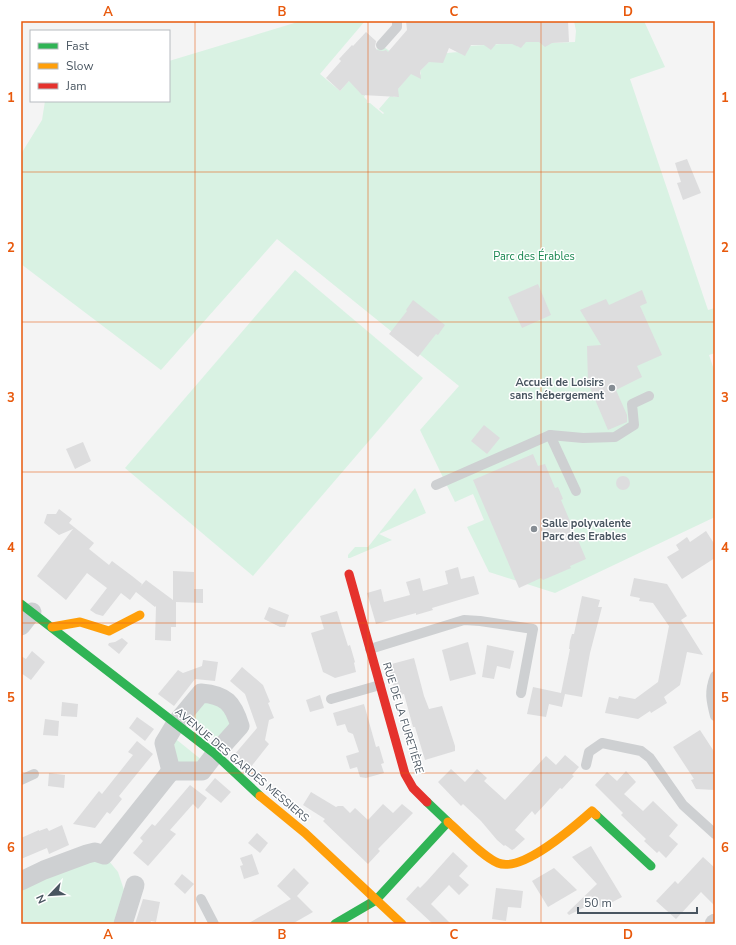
<svg xmlns="http://www.w3.org/2000/svg" width="736" height="945" viewBox="0 0 736 945" font-family="'Nunito Sans',sans-serif">
	<rect width="100%" height="100%" fill="#f4f4f4"/>
	<g fill="#d9f2e3">
		<path d="M301 21H365L320 74 340 91 381 45 391 52 364 97 367 100V103H370L383 114 384 113 379 109 391 95 394 97H397V90L411 73 418 77 421 74 420 71C435 55 438 53 460 52L461 54 465 55 467 52 468 46 516 43 518 47 523 46 524 42H542L546 46 549 43 575 42 576 31 574 21H644L665 67 630 79 708 310 715 308V353L709 355 715 373V517L555 593 489 572 467 527 484 520 473 494 455 502 420 430 459 386 277 239 161 370 21 264V154L42 120 45 101H169V61Z"/>
		<polygon points="295,270 423,378 253,576 125,468"/>
		<polygon points="415,488 426,513 379,534 392,540 350,558 348,558 348,555 355,547 368,547"/>
		<polygon points="212,697 236,724 219,741 188,716"/>
		<polygon points="172,736 203,761 179,769"/>
		<polygon points="104,855 118,872 126,896 118,924 21,924 21,881"/>
	</g>
	<g fill="#ddddde">
		<polygon points="406,21 568,21 569,42 552,43 545,47 539,42 526,42 521,48 512,44 496,44 491,50 484,45 471,45 465,56 449,48 443,63 429,62 420,71 421,79 411,74 398,89 399,97 362,95 349,81 340,91 326,78 341,61 339,59 352,45 353,46 366,32 376,41 375,47 377,50 383,51 386,50 388,52 407,30"/>
		<polygon points="687,159 701,193 683,200 677,183 681,182 675,163"/>
		<polygon points="538,284 551,315 522,328 508,297"/>
		<polygon points="642,290 647,303 640,306 662,355 637,366 642,377 616,390 627,415 627,422 608,430 588,383 587,346 601,345 580,310 606,299 609,305"/>
		<polygon points="413,300 445,325 438,335 436,334 418,357 389,334 407,311 406,310"/>
		<polygon points="484,425 500,438 487,454 471,441"/>
		<polygon points="83,442 91,461 75,469 66,449"/>
		<polygon points="533,454 538,466 545,464 555,488 558,487 563,499 561,500 586,559 570,566 571,568 543,580 541,578 519,588 473,480"/>
		<circle cx="623" cy="483" r="7"/>
		<polygon points="59,509 72,519 69,523 94,543 89,549 109,565 112,561 132,576 142,584 140,587 146,580 173,600 173,571 194,572 194,589 203,589 203,603 176,602 176,627 171,627 171,641 155,640 156,606 155,607 136,592 130,600 121,593 103,616 96,614 90,610 107,588 87,573 66,600 37,576 73,529 59,535 44,523 47,514 56,514"/>
		<polygon points="706,531 715,545 715,558 682,579 667,557 679,550 676,545 687,537 690,542"/>
		<polygon points="458,567 461,579 474,576 479,594 432,608 433,610 416,615 416,613 376,624 367,593 381,589 384,602 410,595 406,582 420,578 423,591 448,584 445,571"/>
		<polygon points="634,578 667,584 687,616 681,620 703,655 687,652 680,685 664,697 667,703 651,713 650,711 638,719 605,713 609,697 618,699 619,696 635,699 658,682 669,626 653,603 639,601 640,598 630,596"/>
		<polygon points="582,596 600,600 598,607 602,607 590,653 582,697 565,694 562,707 549,704 546,717 527,714 533,687 561,693 570,649 569,649 570,641 572,634 574,634"/>
		<polygon points="269,607 289,615 285,627 280,627 264,619"/>
		<polygon points="337,611 348,646 350,645 355,662 354,663 356,672 335,678 323,672 311,633 324,629 320,616"/>
		<polygon points="122,638 128,643 119,654 108,645 109,643 115,642"/>
		<polygon points="468,642 476,674 450,681 442,650"/>
		<polygon points="487,645 514,651 510,669 497,666 494,679 482,677"/>
		<polygon points="32,651 45,662 31,680 21,673 21,656 26,659"/>
		<polygon points="414,658 424,696 429,709 442,706 455,746 455,751 425,760 415,727 413,727 404,694 396,696 388,665"/>
		<polygon points="203,660 218,662 215,681 195,679 174,706 158,694 178,670 183,673 202,666"/>
		<polygon points="242,667 263,685 270,702 268,703 274,718 269,720 265,740 269,744 250,768 234,755 257,728 245,694 230,681"/>
		<polygon points="320,695 324,708 310,712 306,700"/>
		<polygon points="62,702 78,704 77,717 61,716"/>
		<polygon points="364,704 376,747 379,746 384,763 381,764 384,773 366,778 360,777 357,767 350,769 346,756 359,752 353,734 348,732 345,724 337,726 333,713"/>
		<polygon points="137,717 154,729 145,741 129,728"/>
		<polygon points="45,719 59,721 58,736 43,735"/>
		<polygon points="700,730 715,753 715,790 696,789 691,780 694,779 673,747"/>
		<polygon points="137,741 153,754 119,796 122,799 110,814 107,812 95,828 73,824 99,791 102,794 133,755 128,752"/>
		<polygon points="565,755 579,767 572,775 574,776 562,789 560,788 535,815 532,811 515,830 525,839 514,849 512,850 505,845 504,846 497,840 481,821 463,804 461,806 438,782 451,769 465,782 477,769 487,778 484,781 505,800 546,756 556,765"/>
		<polygon points="626,771 636,782 624,794 643,811 653,801 678,825 669,836 678,844 666,858 659,851 657,853 644,841 646,839 621,815 623,813 595,785 607,772 617,781"/>
		<polygon points="49,773 65,775 64,788 48,786"/>
		<polygon points="215,778 231,792 221,803 205,790"/>
		<polygon points="190,785 207,798 198,809 193,804 170,830 176,834 148,866 133,853 143,841 140,838 152,824 155,826"/>
		<polygon points="311,792 336,807 338,806 343,806 350,813 355,808 368,820 383,804 393,813 402,804 413,813 378,849 380,851 368,864 323,821 325,819 303,805"/>
		<polygon points="62,825 69,845 49,854 47,848 21,859 21,838 39,830 39,831 47,828 49,831"/>
		<polygon points="257,833 268,843 260,853 248,843"/>
		<polygon points="591,846 622,897 601,908 597,901 569,915 567,913 597,884 572,857"/>
		<polygon points="453,852 468,866 459,876 469,885 459,895 449,885 431,904 451,924 433,924 406,899 418,886 420,888 427,881"/>
		<polygon points="252,854 259,874 244,879 240,866 243,865 240,858"/>
		<polygon points="703,857 715,868 715,906 701,892 676,919 656,901 675,881 678,884"/>
		<polygon points="294,868 309,883 297,896 313,912 292,924 247,924 291,899 277,886"/>
		<polygon points="554,868 577,890 548,907 532,881"/>
		<polygon points="182,874 194,884 185,894 174,884"/>
		<polygon points="496,888 523,891 521,908 508,907 506,921 492,919"/>
		<polygon points="143,899 160,902 156,922 151,921 150,924 135,924"/>
	</g>
	<g fill="none" stroke-linecap="round" stroke-linejoin="round">
		<g stroke="#ced0d2" stroke-width="10">
			<polyline points="381,45 397,27 397,21"/>
			<polyline points="550,435 576,491"/>
			<polyline points="436,485 550,435 583,438 615,437 634,425 632,404 649,396"/>
			<polyline points="370,649 464,620 480,621 533,629 521,693"/>
			<path d="M715 676C709 692 711 700 715 716"/>
			<polyline points="331,699 380,685"/>
			<polyline points="586,765 589,752 602,743 641,751 650,758 683,805 715,834"/>
			<polyline points="21,780 34,774"/>
			<polyline points="201,899 214,924"/>
		</g>
		<g stroke="#ced0d2" stroke-width="19">
			<polyline points="21,626 32,612"/>
			<path d="M201 693C226 695 233 703 240 726L215 754 202 771H171L164 743 176 723Z"/>
			<polyline points="21,881 44,870 87,854 95,852 104,855 171,771"/>
			<polyline points="123,924 135,885"/>
			<polyline points="714,924 715,923"/>
		</g>
		<g stroke="#30b455" stroke-width="9">
			<polyline points="21,604 215,754 260,796"/>
			<polyline points="596,815 651,866"/>
			<polyline points="335,924 376,900 448,822 427,802"/>
		</g>
		<g stroke="#ff9f0a" stroke-width="9">
			<polyline points="52,627 80,622 109,631 140,615"/>
			<polyline points="260,796 305,833 402,924"/>
			<path d="M448 822C461 833 483 857 498 863 522 873 575 826 592 811L596 815"/>
		</g>
		<polyline stroke="#e5322d" stroke-width="9" points="349,574 405,774 413,788 427,802"/>
	</g>
	<path fill="none" stroke="#e8590c" stroke-width="1" stroke-opacity="0.55" d="M195 21V924M368 21V924M541 21V924M21 172H715M21 322H715M21 472H715M21 623H715M21 773H715"/>
	<g fill="#868d94" stroke="#fff" stroke-width="1.5">
		<circle cx="612" cy="388" r="4"/>
		<circle cx="534" cy="529" r="4"/>
	</g>
	<g text-anchor="middle" dominant-baseline="central" stroke-width="3" stroke-linejoin="round" paint-order="stroke">
		<g font-size="11" fill="#17864f" stroke="#fff">
			<text x="534" y="256">Parc des Érables</text>
		</g>
		<g font-size="11" font-weight="bold" fill="#4a5661" stroke="#fff" text-anchor="end">
			<text x="604" y="382">Accueil de Loisirs<tspan x="604" dy="13">sans hébergement</tspan></text>
			<text x="542" y="523" text-anchor="start">Salle polyvalente<tspan x="542" dy="13">Parc des Erables</tspan></text>
		</g>
		<g font-size="11" fill="#4a5661" stroke="#fff">
			<text transform="translate(403 718) rotate(73)">RUE DE LA FURETIÈRE</text>
			<text transform="translate(242 765) rotate(40)">AVENUE DES GARDES MESSIERS</text>
		</g>
	</g>
	<rect width="736" height="945" fill="none" stroke="#ffffff" stroke-width="44"/>
	<rect x="30" y="30" width="140" height="72" fill="#ffffff" stroke="#b7bbc0"/>
	<rect x="38" y="43" width="20" height="6" fill="#30b455" stroke="#b7bbc0"/>
	<text x="66" y="50" font-size="12" fill="#4a5661">Fast</text>
	<rect x="38" y="63" width="20" height="6" fill="#ff9f0a" stroke="#b7bbc0"/>
	<text x="66" y="70" font-size="12" fill="#4a5661">Slow</text>
	<rect x="38" y="83" width="20" height="6" fill="#e5322d" stroke="#b7bbc0"/>
	<text x="66" y="90" font-size="12" fill="#4a5661">Jam</text>
	<g transform="translate(50 895) rotate(245)" stroke="#ffffff" stroke-width="3" paint-order="stroke">
	<path d="M0-3L7 15L0 10L-7 15Z" fill="#4a5661"/>
	<text y="-6" font-size="11" font-weight="bold" text-anchor="middle" fill="#4a5661">N</text>
	</g>
	<path d="M578 907v6h119v-6" fill="none" stroke="#4a5661" stroke-width="2"/>
	<text x="584" y="907" font-size="12" fill="#4a5661" stroke="#ffffff" stroke-width="3" paint-order="stroke">50 m</text>
	<rect x="22" y="22" width="692" height="901" fill="none" stroke="#e8590c" stroke-width="1.5"/>
	<g font-size="13" text-anchor="middle" font-weight="bold" fill="#e8590c">
		<text x="108" y="16">A</text>
		<text x="282" y="16">B</text>
		<text x="454" y="16">C</text>
		<text x="628" y="16">D</text>
		<text x="11" y="102">1</text>
		<text x="725" y="102">1</text>
		<text x="11" y="252">2</text>
		<text x="725" y="252">2</text>
		<text x="11" y="402">3</text>
		<text x="725" y="402">3</text>
		<text x="11" y="552">4</text>
		<text x="725" y="552">4</text>
		<text x="11" y="702">5</text>
		<text x="725" y="702">5</text>
		<text x="11" y="852">6</text>
		<text x="725" y="852">6</text>
		<text x="108" y="939">A</text>
		<text x="282" y="939">B</text>
		<text x="454" y="939">C</text>
		<text x="628" y="939">D</text>
	</g>
</svg>
